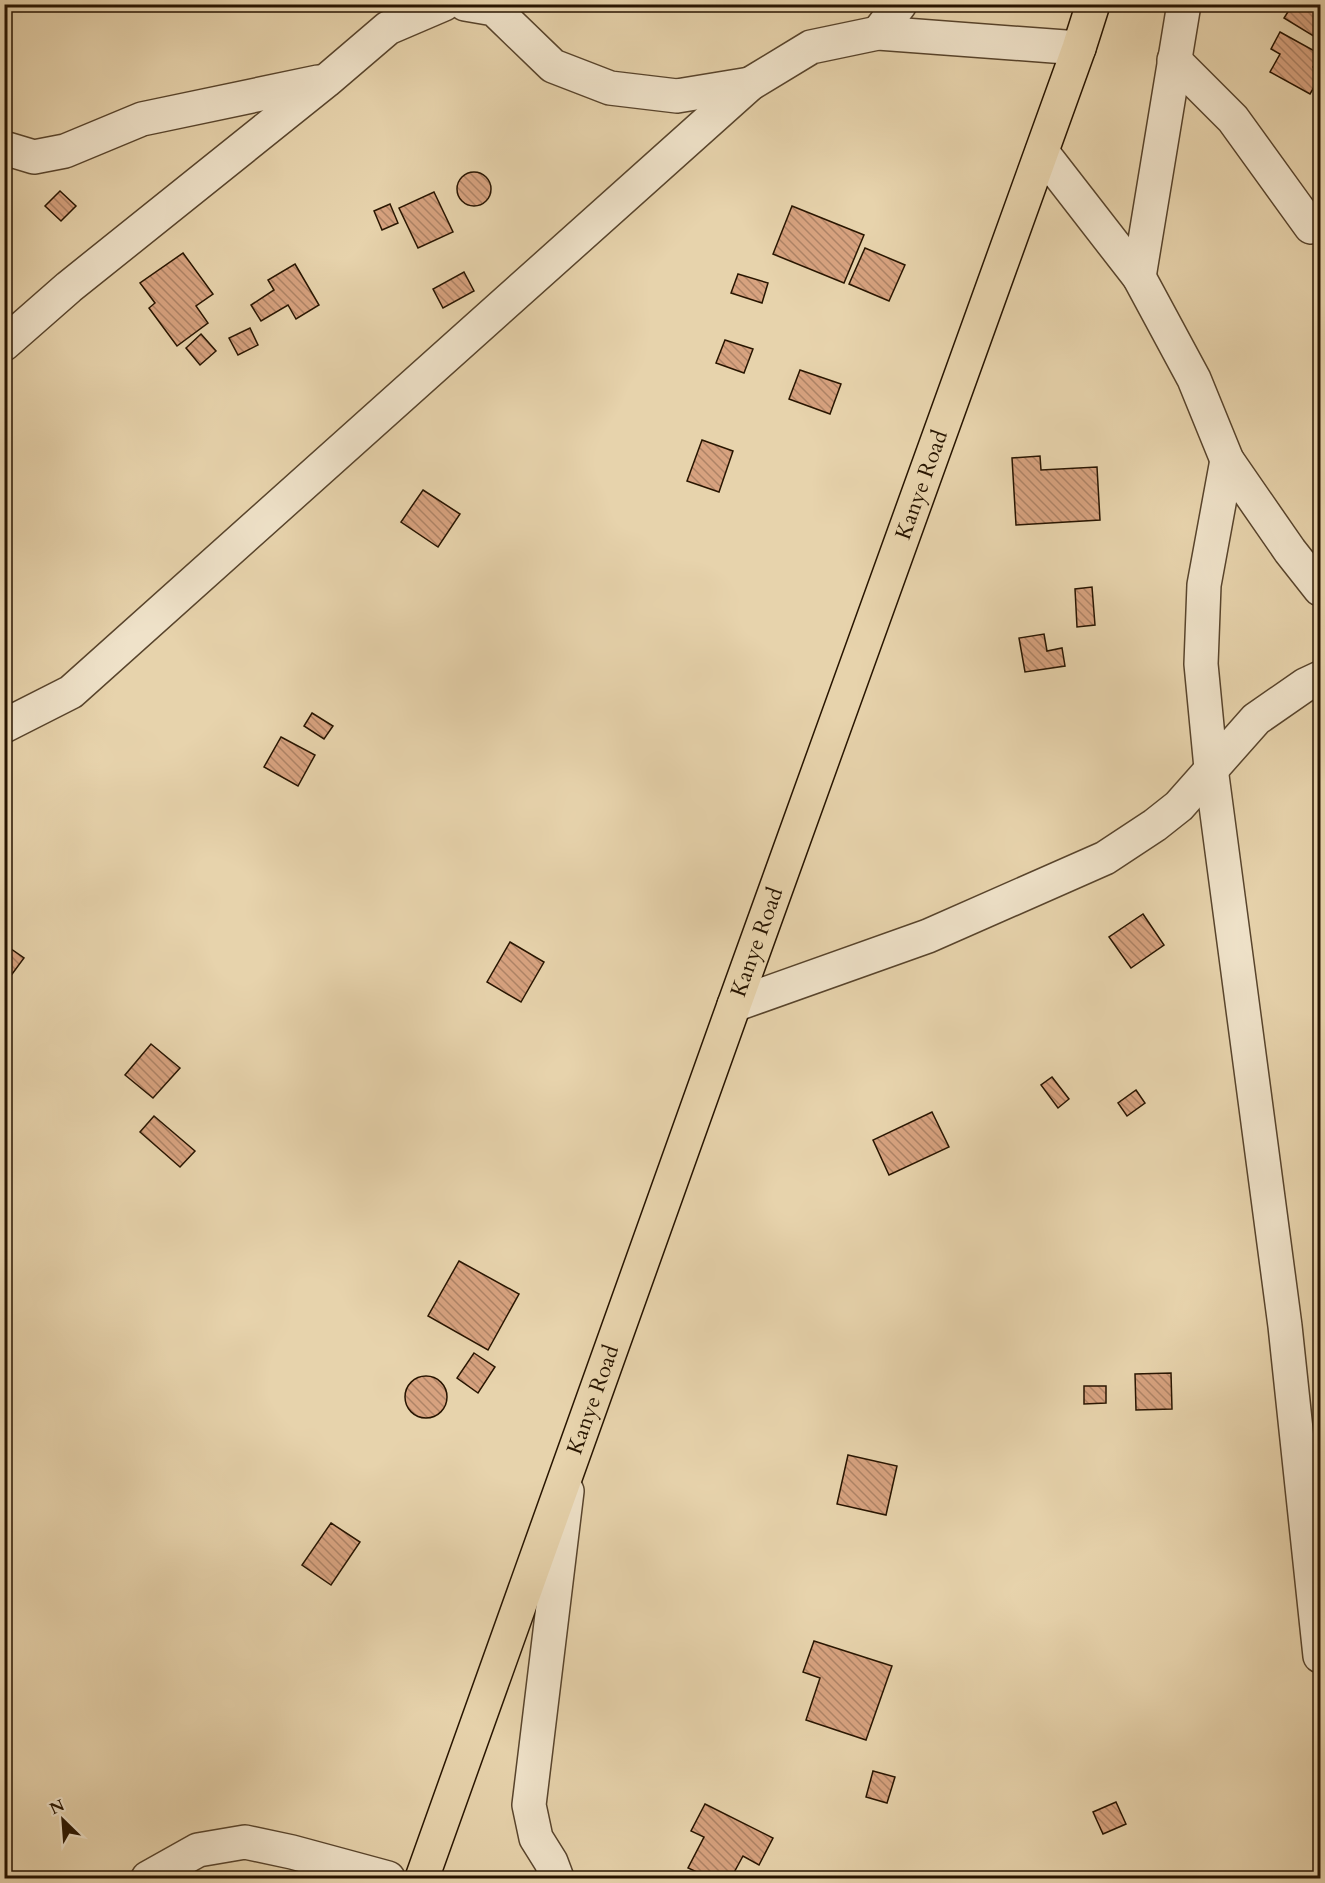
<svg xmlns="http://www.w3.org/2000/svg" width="1325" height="1883" viewBox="0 0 1325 1883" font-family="Cardo,serif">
	<defs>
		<pattern id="building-back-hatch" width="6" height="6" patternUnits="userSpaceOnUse" patternTransform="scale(1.5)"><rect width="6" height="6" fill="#d7a27f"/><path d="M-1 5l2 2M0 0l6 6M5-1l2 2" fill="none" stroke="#ae8366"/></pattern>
	</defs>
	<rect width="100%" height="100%" fill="#e7d3ac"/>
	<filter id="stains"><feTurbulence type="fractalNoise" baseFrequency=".00333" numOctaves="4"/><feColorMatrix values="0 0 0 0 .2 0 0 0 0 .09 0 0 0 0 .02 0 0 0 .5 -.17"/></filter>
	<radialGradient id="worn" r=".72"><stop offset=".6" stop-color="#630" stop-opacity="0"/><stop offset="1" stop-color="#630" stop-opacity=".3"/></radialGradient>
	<g fill="url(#building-back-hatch)" stroke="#281501" stroke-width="1.5">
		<polygon points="1293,4 1320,4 1320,40 1284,18"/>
		<polygon points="1280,32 1320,54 1313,67 1320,71 1320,77 1310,94 1270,72 1280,54 1271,49"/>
		<circle cx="474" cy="189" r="17"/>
		<polygon points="60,191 76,206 61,221 45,206"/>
		<polygon points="434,192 453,232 418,248 399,208"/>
		<polygon points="390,204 398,223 382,230 374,211"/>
		<polygon points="792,206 864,235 844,283 773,254"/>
		<polygon points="865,248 905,265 889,301 849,284"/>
		<polygon points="183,253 213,294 196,306 208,323 177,346 149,308 155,303 140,283"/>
		<polygon points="295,264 319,305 296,319 288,305 261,321 251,305 274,290 268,280"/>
		<polygon points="464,272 474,291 443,308 433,289"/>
		<polygon points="738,274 768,283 762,303 731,293"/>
		<polygon points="250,328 258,345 238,355 229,338"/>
		<polygon points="201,334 216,351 200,365 186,348"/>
		<polygon points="725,340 753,349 744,373 716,363"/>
		<polygon points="800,370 841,384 830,414 789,399"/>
		<polygon points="702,440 733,451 719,492 687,481"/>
		<polygon points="1040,456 1041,470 1097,467 1100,520 1016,525 1012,458"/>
		<polygon points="423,490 460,514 438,547 401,522"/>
		<polygon points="1092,587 1095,625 1077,627 1075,589"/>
		<polygon points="1044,634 1047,651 1062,648 1065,666 1025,672 1019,638"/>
		<polygon points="312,713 333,726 324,739 304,726"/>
		<polygon points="281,737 315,755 298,786 264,767"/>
		<polygon points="1143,914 1164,945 1131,968 1109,937"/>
		<polygon points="510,942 544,962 521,1002 487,982"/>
		<polygon points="4,944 24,958 4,985"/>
		<polygon points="151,1044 180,1068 153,1098 125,1075"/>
		<polygon points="1052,1077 1069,1099 1058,1108 1041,1085"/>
		<polygon points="1136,1090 1145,1103 1127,1116 1118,1103"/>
		<polygon points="932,1112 949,1147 889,1175 873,1140"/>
		<polygon points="154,1116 195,1151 180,1167 140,1132"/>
		<polygon points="459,1261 519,1294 488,1350 428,1316"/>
		<polygon points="474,1353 495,1367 478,1393 457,1378"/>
		<polygon points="1171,1373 1172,1409 1136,1410 1135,1374"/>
		<circle cx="426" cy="1397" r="21"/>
		<polygon points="1084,1386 1106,1386 1106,1403 1084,1404"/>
		<polygon points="848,1455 897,1466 886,1515 837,1504"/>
		<polygon points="331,1523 360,1542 331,1585 302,1565"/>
		<polygon points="814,1641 892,1666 866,1740 806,1720 820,1678 803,1672"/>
		<polygon points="873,1771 895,1777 887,1803 866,1797"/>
		<polygon points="1116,1802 1126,1824 1103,1834 1093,1812"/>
		<polygon points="705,1804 773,1838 759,1865 743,1856 731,1878 710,1878 688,1868 704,1837 691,1831"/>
	</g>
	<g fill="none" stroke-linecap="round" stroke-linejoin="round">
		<defs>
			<g id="minor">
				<polyline points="465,4 494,9 553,66 610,88 677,96 750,84"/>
				<polyline points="878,33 900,4"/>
				<polyline points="1174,60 1233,119 1311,227"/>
				<polyline points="4,148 34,157 65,151 142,119 318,82"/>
				<polyline points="1042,152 1139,277 1194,379 1227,460 1290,551 1320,589"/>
				<polyline points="1139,277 1184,4"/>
				<polyline points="4,344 69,287 326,81 388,28 444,4"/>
				<polyline points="1227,460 1204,585 1201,664 1211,768 1285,1326 1320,1656"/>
				<polyline points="4,726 71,692 750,84 811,47 878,33 1079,48"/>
				<polyline points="734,1005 928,936 1105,858 1155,825 1179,806 1256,719 1305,685 1320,678"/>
				<polyline points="148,1878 198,1850 245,1842 292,1852 388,1878"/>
				<polyline points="557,1878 551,1862 536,1838 529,1805 567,1491"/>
			</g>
			<g id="major">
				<path id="s1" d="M422 1878 734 1005 1079 48 1093 4"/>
			</g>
		</defs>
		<use href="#minor" stroke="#58442c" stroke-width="36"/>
		<use href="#major" stroke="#281501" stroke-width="36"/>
		<use href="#minor" stroke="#efe2c9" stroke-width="33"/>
		<use href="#major" stroke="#e7d3ac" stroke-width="33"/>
	</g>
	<g text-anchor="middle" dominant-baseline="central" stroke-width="5" stroke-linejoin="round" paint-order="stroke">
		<g font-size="22" fill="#281501" stroke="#efe2c9">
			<text stroke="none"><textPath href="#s1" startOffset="1480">Kanye Road</textPath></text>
			<text stroke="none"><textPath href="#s1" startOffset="994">Kanye Road</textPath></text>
			<text stroke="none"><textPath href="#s1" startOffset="508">Kanye Road</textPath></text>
		</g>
	</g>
	<rect width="1325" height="1883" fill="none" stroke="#e7d3ac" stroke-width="24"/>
	<rect x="6" y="6" width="1313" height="1871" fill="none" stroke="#281501" stroke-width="3"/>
	<rect x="12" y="12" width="1301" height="1859" fill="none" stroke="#281501" stroke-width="1.5"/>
	<g transform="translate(63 1820) rotate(335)" stroke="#efe2c9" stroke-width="4.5" paint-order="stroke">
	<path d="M0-4.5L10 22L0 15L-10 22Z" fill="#281501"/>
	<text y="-9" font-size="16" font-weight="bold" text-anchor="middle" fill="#281501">N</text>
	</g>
	<rect width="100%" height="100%" filter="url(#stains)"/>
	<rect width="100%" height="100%" fill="url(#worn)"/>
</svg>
